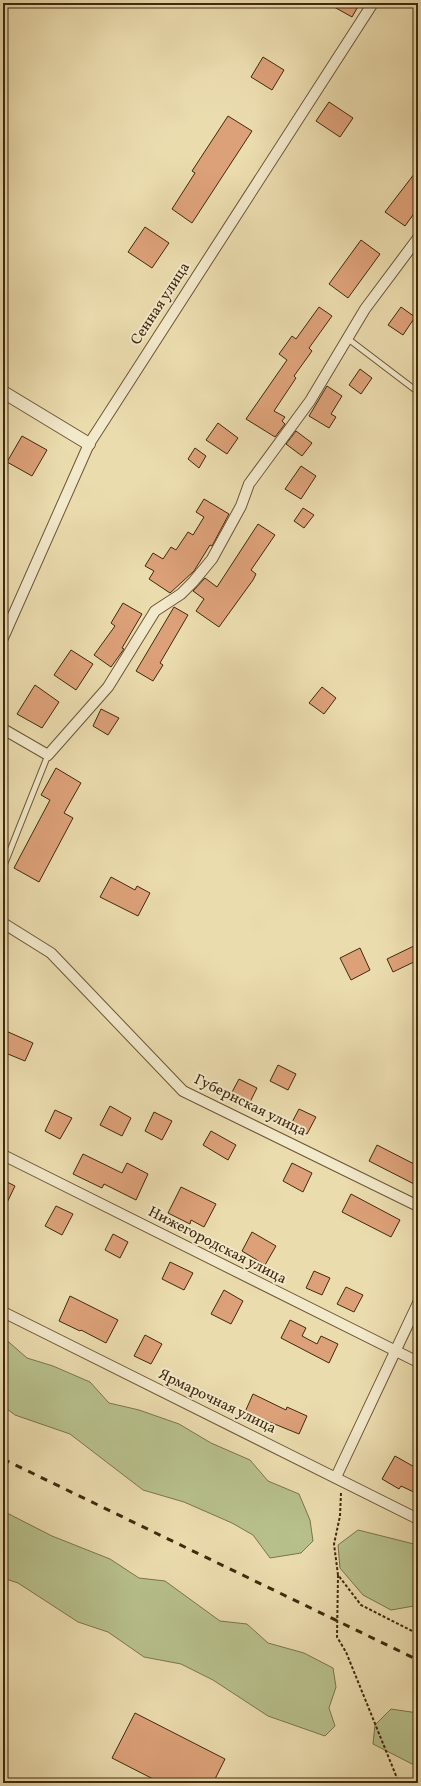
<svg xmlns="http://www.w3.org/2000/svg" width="421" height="1786" viewBox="0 0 421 1786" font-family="Vollkorn,serif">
	<rect width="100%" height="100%" fill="#ebdcae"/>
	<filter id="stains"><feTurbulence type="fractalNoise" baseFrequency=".005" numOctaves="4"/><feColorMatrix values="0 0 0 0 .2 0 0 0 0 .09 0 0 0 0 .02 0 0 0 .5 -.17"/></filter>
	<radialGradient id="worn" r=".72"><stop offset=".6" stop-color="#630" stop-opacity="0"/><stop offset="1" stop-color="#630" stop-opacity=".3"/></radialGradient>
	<g fill="#b7c08b" stroke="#7c744c">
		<polygon points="3,1337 27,1358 53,1366 90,1382 109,1403 139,1410 179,1424 211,1443 250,1460 268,1481 299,1494 310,1520 313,1541 301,1553 270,1558 253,1535 232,1523 184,1502 143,1490 70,1434 15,1415 3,1406"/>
		<polygon points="3,1511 52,1536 110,1559 139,1578 165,1581 220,1621 247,1624 268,1643 304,1653 333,1668 336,1687 329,1708 335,1726 325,1736 268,1716 213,1680 181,1664 144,1657 108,1632 78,1622 18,1583 3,1578"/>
		<polygon points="358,1530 418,1545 418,1608 414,1606 391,1610 363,1595 340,1568 338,1545"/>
		<polygon points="391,1709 418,1713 418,1767 373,1744 375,1725"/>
	</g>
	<g fill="#dda179" stroke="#40290d">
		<polygon points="327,3 360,3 352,17"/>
		<polygon points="263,57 284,70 272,90 251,77"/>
		<polygon points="329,102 353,118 340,137 316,121"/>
		<polygon points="228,116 252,131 192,223 172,209 195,173 192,171"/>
		<polygon points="418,169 418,208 405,226 385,212"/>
		<polygon points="145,227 169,243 152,268 128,252"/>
		<polygon points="361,240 380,254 348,298 329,284"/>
		<polygon points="319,307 332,316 309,348 312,351 294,376 296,378 274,411 285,417 282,421 285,424 275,437 246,419 287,360 279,354 292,336 296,339"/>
		<polygon points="401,307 415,317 403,335 388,325"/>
		<polygon points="360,369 372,378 361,394 349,385"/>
		<polygon points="327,386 342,396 331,414 336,417 329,428 309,416"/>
		<polygon points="218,423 238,438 227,454 206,440"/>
		<polygon points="296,431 312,443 302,456 286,444"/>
		<polygon points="22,436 47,450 32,476 7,462"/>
		<polygon points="195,448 206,456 199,468 188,459"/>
		<polygon points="301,466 316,476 301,499 285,489"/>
		<polygon points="204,499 229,514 212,546 210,545 194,571 170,593 149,579 154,571 145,566 153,553 163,559 171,547 176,550 188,532 193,535 204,517 196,512"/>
		<polygon points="303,508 314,515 304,528 294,521"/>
		<polygon points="258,524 275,535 251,570 256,574 253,580 219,627 196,611 204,599 193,591 205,578 217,587"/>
		<polygon points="123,603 142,614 122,648 124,649 111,667 94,655 115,626 111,623"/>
		<polygon points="174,607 188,615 160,663 163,665 153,681 136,671"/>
		<polygon points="71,650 93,664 76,690 54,675"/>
		<polygon points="35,685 59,702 42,728 17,714"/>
		<polygon points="322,687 336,698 324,714 309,703"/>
		<polygon points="101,709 119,718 108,735 93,726"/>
		<polygon points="56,768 81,783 64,813 73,818 39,882 14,868 50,800 41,795"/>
		<polygon points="111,877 135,890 137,886 150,893 138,916 100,897"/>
		<polygon points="418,944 418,960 393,972 387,959"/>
		<polygon points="360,948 370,970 351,980 340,958"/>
		<polygon points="6,1031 33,1043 25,1061 3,1052 3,1037"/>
		<polygon points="278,1065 296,1074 288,1090 270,1081"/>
		<polygon points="239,1079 257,1088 249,1104 231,1094"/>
		<polygon points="110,1106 131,1118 122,1136 100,1125"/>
		<polygon points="299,1109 316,1117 307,1134 290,1126"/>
		<polygon points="55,1110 72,1118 60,1139 45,1131"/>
		<polygon points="154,1112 172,1121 162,1140 145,1131"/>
		<polygon points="211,1131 236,1145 228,1160 203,1145"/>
		<polygon points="377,1145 418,1166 418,1186 369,1161"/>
		<polygon points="83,1154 122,1173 127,1163 148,1174 136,1200 104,1184 102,1188 73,1174"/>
		<polygon points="292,1163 312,1173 303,1192 283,1181"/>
		<polygon points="3,1180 15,1186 3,1211"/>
		<polygon points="181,1187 216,1204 204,1227 191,1220 190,1224 168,1213"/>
		<polygon points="351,1194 400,1220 391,1237 342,1212"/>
		<polygon points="56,1206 73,1214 62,1235 45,1226"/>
		<polygon points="252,1232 276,1246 265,1265 242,1251"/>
		<polygon points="113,1234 128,1242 120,1258 105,1250"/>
		<polygon points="170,1262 193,1273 184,1290 162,1279"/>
		<polygon points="314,1271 330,1278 322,1295 306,1288"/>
		<polygon points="346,1287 363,1295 354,1312 337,1304"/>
		<polygon points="224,1290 243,1301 231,1324 211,1314"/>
		<polygon points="70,1296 118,1320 106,1343 81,1330 80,1331 59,1321"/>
		<polygon points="290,1320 306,1328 302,1336 317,1344 321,1336 338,1344 329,1363 281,1338"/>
		<polygon points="145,1335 162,1344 151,1364 134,1356"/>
		<polygon points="253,1394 286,1410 287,1407 307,1416 299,1434 245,1412"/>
		<polygon points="395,1456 418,1469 418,1494 401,1486 399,1489 382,1479"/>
		<polygon points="135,1713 225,1759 213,1783 161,1783 112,1758"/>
	</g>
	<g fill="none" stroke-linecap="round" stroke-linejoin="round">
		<defs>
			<g id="service">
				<polyline points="347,338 418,392"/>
				<polyline points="3,868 48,755"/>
			</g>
			<g id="minor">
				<polyline points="3,638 89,444 373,3"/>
				<polyline points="3,729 48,755 108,687 155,611 181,594 193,582 212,559 241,506 249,484 310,401 365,309 418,238"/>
				<polyline points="3,923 51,953 183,1091 418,1206"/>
				<polyline points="3,1155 418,1362"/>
				<polyline points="3,1312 418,1519"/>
				<polyline points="336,1477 418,1303"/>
			</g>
			<polyline id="tertiary" points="3,392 89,444"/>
		</defs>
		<use href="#service" stroke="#6b5635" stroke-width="7"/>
		<use href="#minor" stroke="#6b5635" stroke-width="12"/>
		<use href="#tertiary" stroke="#6b5635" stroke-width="14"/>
		<g stroke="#40290d" stroke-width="2" stroke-dasharray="3 2" stroke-linecap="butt">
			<polyline points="341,1493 340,1516 334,1544 338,1575 361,1605 418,1634"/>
			<polyline points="338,1575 337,1637 346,1652 399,1783"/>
		</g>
		<use href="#service" stroke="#f2e8ca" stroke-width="5"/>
		<use href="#minor" stroke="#f2e8ca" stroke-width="10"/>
		<use href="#tertiary" stroke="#f2e8ca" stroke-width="12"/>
		<polyline stroke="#40290d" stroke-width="3" stroke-dasharray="7 7" stroke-linecap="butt" points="3,1459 418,1660"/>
	</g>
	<g text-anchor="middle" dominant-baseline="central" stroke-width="4" stroke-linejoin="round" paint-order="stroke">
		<g font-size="15" fill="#40290d" stroke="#f2e8ca">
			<text transform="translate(161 304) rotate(-57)">Сенная улица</text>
			<text transform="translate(250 1106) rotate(26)">Губернская улица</text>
			<text transform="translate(217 1246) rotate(27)">Нижегородская улица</text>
			<text transform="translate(217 1402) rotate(26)">Ярмарочная улица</text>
		</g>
	</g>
	<rect width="421" height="1786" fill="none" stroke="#ebdcae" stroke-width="16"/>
	<rect x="4" y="4" width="413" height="1778" fill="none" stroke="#40290d" stroke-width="2"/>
	<rect x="8" y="8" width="405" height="1770" fill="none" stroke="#40290d"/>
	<rect width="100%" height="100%" filter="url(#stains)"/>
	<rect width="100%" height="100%" fill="url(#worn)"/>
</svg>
